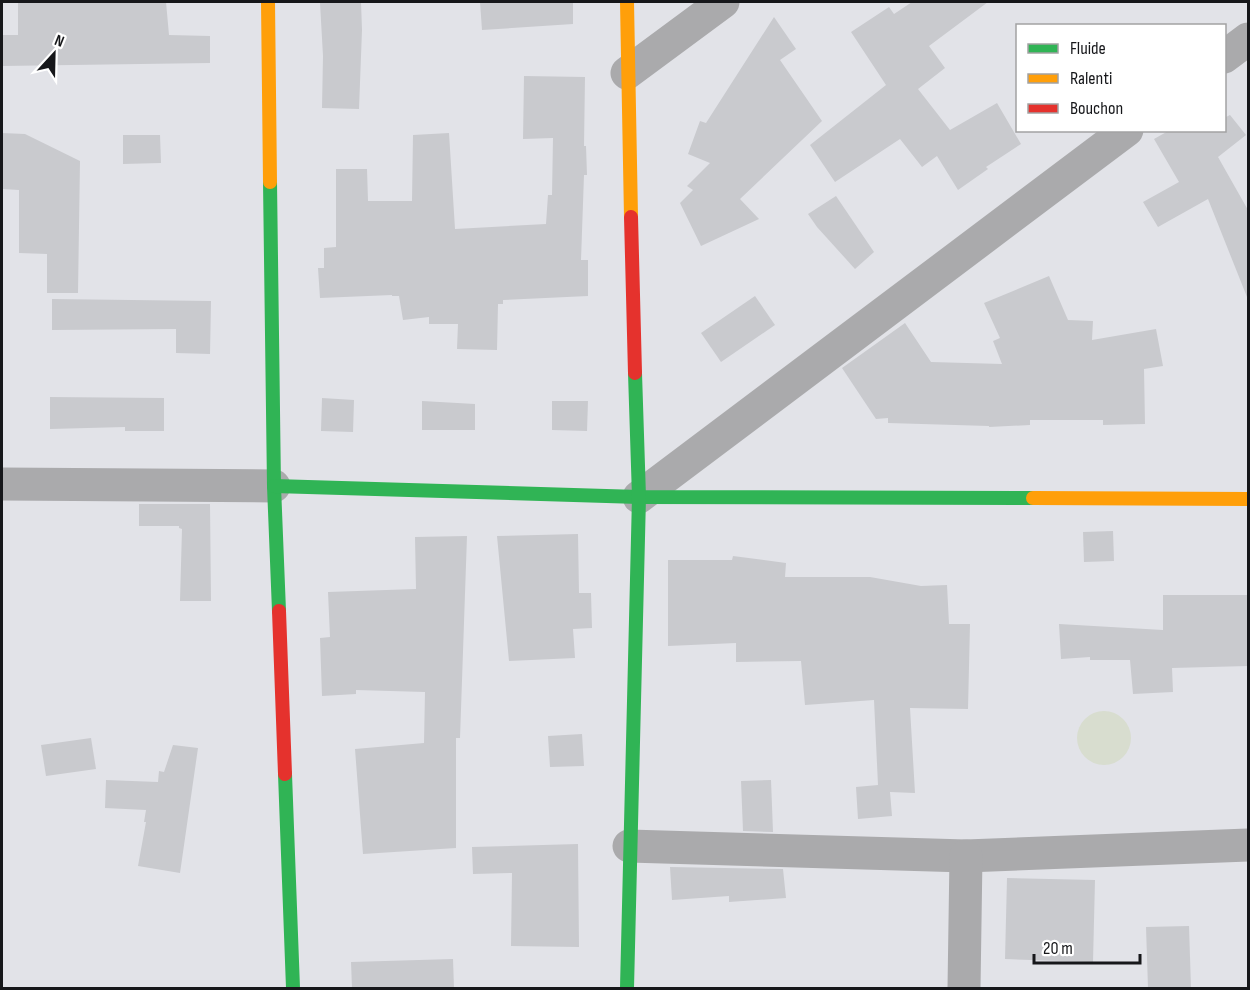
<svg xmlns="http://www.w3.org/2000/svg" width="1250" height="990" viewBox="0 0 1250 990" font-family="'Sofia Sans Condensed',sans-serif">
	<rect width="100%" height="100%" fill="#e2e3e8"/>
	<circle fill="#d8ddcf" cx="1104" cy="738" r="27"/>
	<g fill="#c9cace">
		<polygon points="18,2 166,2 169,35 210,36 210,63 2,66 2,35 18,35"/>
		<polygon points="361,2 362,30 359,109 322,108 323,56 320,3"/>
		<polygon points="480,2 573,2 573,24 482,30"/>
		<polygon points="912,2 988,2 929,46 945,68 918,89 950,130 997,103 1021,144 986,167 988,169 958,190 937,156 922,167 900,139 835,182 810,145 886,85 851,32 889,7 894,14"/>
		<polygon points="774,17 796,49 780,60 822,121 740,199 759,219 701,246 680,203 693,190 687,186 710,163 688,154 700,121 706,123"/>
		<polygon points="524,76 585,77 584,146 586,146 587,175 584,175 581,260 588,260 588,296 503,300 503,304 498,304 497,350 457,349 458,324 429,324 429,317 403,320 399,296 392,296 392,295 320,298 318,268 324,268 324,248 336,247 336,169 367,169 368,201 412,201 413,135 449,133 455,229 546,224 548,195 552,195 553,138 523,139"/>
		<polygon points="1230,115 1246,135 1218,157 1248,210 1248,297 1247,297 1208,199 1158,227 1143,202 1179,182 1154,139 1170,130 1224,130 1224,118"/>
		<polygon points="2,133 25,134 80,161 78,293 47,293 47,254 19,253 19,190 2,189"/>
		<polygon points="123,135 160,135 161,163 123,164"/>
		<polygon points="836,196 874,252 855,269 817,227 808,214"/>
		<polygon points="1049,276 1068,320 1093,321 1092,340 1156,329 1163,366 1144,369 1145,424 1103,425 1103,420 1030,420 1030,425 989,427 989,426 888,423 888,418 876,419 842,368 905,323 931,362 1002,364 993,341 1000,338 984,303"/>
		<polygon points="755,296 775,325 721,362 701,333"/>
		<polygon points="52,299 211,301 210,354 176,353 176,329 52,330"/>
		<polygon points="50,397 164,398 164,431 125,431 125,427 50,429"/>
		<polygon points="322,398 354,400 353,432 321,431"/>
		<polygon points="422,401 475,404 475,430 422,430"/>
		<polygon points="552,401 588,401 587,431 552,430"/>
		<polygon points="139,504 210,504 211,601 180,601 182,529 179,528 179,526 139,526"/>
		<polygon points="1113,531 1114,561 1084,562 1083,532"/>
		<polygon points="578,534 579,593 591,593 592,628 573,629 575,658 509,661 497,536"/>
		<polygon points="467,536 460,738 456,738 456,848 363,854 355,749 424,743 425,692 356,690 356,694 322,696 320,638 330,637 328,592 416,589 415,537"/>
		<polygon points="733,556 786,563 785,577 870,577 921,586 947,585 949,624 970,624 968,709 910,708 915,793 890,792 892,816 858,819 856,787 878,785 874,700 805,705 801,661 736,662 736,643 668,646 668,560 732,560"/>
		<polygon points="1163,595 1248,595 1248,666 1172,668 1173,692 1133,694 1130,660 1090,660 1090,657 1061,659 1059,624 1163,630"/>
		<polygon points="582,734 584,766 550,767 548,736"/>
		<polygon points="91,738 96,769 46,776 41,745"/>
		<polygon points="173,745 198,748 180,873 138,866 146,822 144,822 146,810 105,808 106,780 158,782 159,771 164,772"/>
		<polygon points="771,780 773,832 743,831 741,781"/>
		<polygon points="578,844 579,947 511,946 512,873 473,874 472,847"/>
		<polygon points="670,867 783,869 786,898 729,902 729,896 672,900"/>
		<polygon points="1007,878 1095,880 1093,962 1005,959"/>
		<polygon points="1189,926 1191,988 1148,988 1146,927"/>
		<polygon points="453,959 454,988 352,988 351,962"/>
	</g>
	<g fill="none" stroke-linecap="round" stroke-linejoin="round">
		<g stroke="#aaaaac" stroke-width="33">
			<polyline points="1224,57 1248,39"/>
			<polyline points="627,73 723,2"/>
			<polyline points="2,484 274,486"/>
			<polyline points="639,497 1127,130"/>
			<polyline points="629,846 966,856 1248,845"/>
			<polyline points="964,988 966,856"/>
		</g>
		<g stroke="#30b455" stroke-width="14">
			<polyline points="270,182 274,486 279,611"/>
			<polyline points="274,486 639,497 1033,498"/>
			<polyline points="285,774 293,988"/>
			<polyline points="627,988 639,497 635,373"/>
		</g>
		<g stroke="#ff9f0a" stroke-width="14">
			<polyline points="268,2 270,182"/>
			<polyline points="627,2 631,217"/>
			<polyline points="1033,498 1248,499"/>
		</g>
		<g stroke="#e5322d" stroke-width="14">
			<polyline points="631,217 635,373"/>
			<polyline points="279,611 285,774"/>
		</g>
	</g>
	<rect width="1250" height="990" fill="none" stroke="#16171a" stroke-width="6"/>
	<rect x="1016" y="24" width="210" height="108" fill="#ffffff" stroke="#a2a2a3" stroke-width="1.5"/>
	<rect x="1028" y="44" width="30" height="9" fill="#30b455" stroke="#a2a2a3" stroke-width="1.5"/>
	<text x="1070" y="54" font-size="18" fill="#16171a">Fluide</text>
	<rect x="1028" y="74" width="30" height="9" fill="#ff9f0a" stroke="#a2a2a3" stroke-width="1.5"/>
	<text x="1070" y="84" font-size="18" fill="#16171a">Ralenti</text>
	<rect x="1028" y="104" width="30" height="9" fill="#e5322d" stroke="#a2a2a3" stroke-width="1.5"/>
	<text x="1070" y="114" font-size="18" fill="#16171a">Bouchon</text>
	<g transform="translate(54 54) rotate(22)" stroke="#ffffff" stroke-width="4.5" paint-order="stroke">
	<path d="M0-4.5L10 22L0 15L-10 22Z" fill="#16171a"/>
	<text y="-9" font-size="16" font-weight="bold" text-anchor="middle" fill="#16171a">N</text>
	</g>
	<path d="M1034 954v9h106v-9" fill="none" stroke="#16171a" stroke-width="3"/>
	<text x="1043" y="954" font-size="18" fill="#16171a" stroke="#ffffff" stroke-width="4.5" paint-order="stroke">20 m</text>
</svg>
